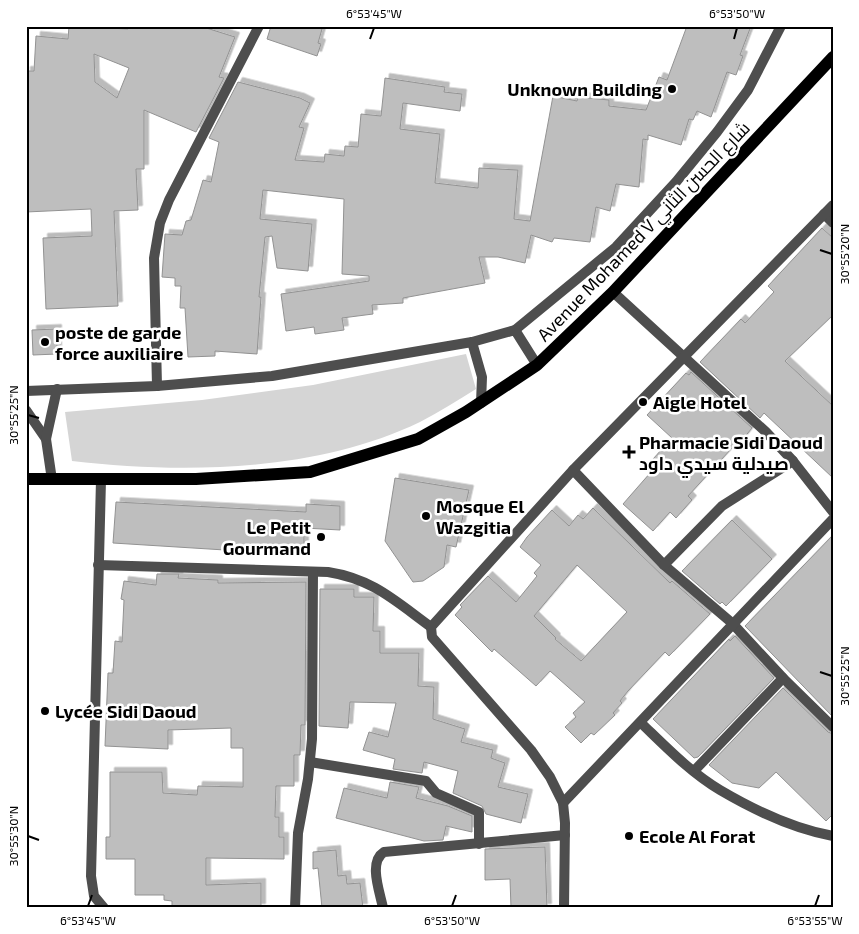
<svg xmlns="http://www.w3.org/2000/svg" width="859" height="934" viewBox="0 0 859 934" font-family="'Exo 2',Cairo,sans-serif">
	<defs>
		<filter id="shadow"><feDropShadow dx="4.5" dy="-4.5" stdDeviation="0" flood-color="#0004"/></filter>
	</defs>
	<rect width="100%" height="100%" fill="#fff"/>
	<path fill="#d5d5d5" d="M466 354 476 389C458 400 439 412 420 422 316 472 184 474 72 461L65 412 202 400 313 385Z"/>
	<g fill="#bebebe" stroke="#929292" fill-rule="evenodd" filter="url(#shadow)">
		<path d="M69 26 128 29 129 26H200L235 37 219 77 224 78 196 132 144 110V169H136L138 210 114 211 118 306 46 309 43 238 92 236 91 209 26 212V71H34L36 36 68 39ZM94 54 129 68 117 98 95 82Z"/>
		<polygon points="271,26 314,26 322,29 318,43 321,44 317,56 267,39"/>
		<polygon points="687,26 751,26 740,55 743,56 736,75 727,72 711,117 697,111 693,120 689,119 681,145 648,135 648,140 643,139 639,187 616,184 610,211 596,207 590,242 554,238 552,242 531,235 525,263 498,257 479,257 485,283 403,298 403,303 372,305 373,314 342,318 344,330 315,334 314,327 286,331 281,294 369,281 369,276 342,274 344,199 263,190 260,219 312,224 308,271 277,268 272,236 265,237 259,297 261,297 257,354 215,351 215,356 188,357 185,308 180,308 181,286 175,286 175,278 162,277 165,234 182,235 186,221 191,220 203,180 211,182 219,142 209,138 238,82 300,98 310,103 299,127 304,128 295,160 324,162 325,154 344,156 345,146 358,147 361,114 381,116 385,78 445,87 444,92 462,94 460,111 403,103 400,129 440,134 435,183 478,188 479,168 518,170 514,219 530,221 553,96 577,101 578,97 609,100 609,106 646,110 659,77 667,80"/>
		<polygon points="822,228 833,238 833,315 785,361 833,406 833,478 764,413 760,418 700,362 741,319 745,323 774,292 768,286"/>
		<polygon points="57,329 57,354 33,355 32,330"/>
		<polygon points="691,372 752,428 734,450 732,448 688,496 692,500 676,518 670,512 653,531 623,504 658,464 653,459 672,438 647,415 686,373 689,375"/>
		<polygon points="395,478 469,490 456,547 447,545 444,567 423,581 413,582 385,541"/>
		<polygon points="116,502 306,512 306,504 340,506 340,530 304,528 304,551 241,549 241,551 113,543"/>
		<path d="M593 508 670 583 672 581 710 614 669 656 665 652 628 691 620 701 622 703 613 713 615 715 594 735 591 733 581 743 565 727 576 717 573 713 585 702 550 671 536 686 494 649 492 652 455 615 462 607 460 605 488 576 516 602 537 576 534 573 541 565 520 547 527 537 552 510 569 526 578 515 583 519ZM577 565 627 612 581 661 555 639 556 638 534 616Z"/>
		<polygon points="732,520 772,559 726,606 722,602 720,604 682,571"/>
		<polygon points="833,535 833,717 745,626"/>
		<polygon points="157,574 179,574 178,578 218,580 218,583 306,582 305,725 301,725 300,755 294,755 294,786 276,786 275,817 279,817 279,837 284,837 284,859 206,858 206,885 261,883 261,908 172,908 172,901 164,900 164,895 135,895 135,859 106,859 106,837 110,837 110,772 162,772 163,793 197,795 198,786 243,787 243,748 231,748 231,728 168,730 168,749 105,746 108,673 113,673 115,641 122,642 124,600 121,599 124,581 156,585"/>
		<polygon points="320,589 354,589 354,597 374,597 373,631 380,631 380,653 419,653 418,686 434,687 433,719 465,729 461,742 493,750 491,758 505,763 498,787 528,794 521,823 486,814 482,806 453,793 458,771 424,762 422,773 393,769 395,759 363,750 369,732 388,737 396,703 350,702 348,728 319,726"/>
		<polygon points="735,636 774,678 698,757 694,758 653,719 729,639 730,641"/>
		<polygon points="783,688 828,732 833,734 833,814 826,821 776,772 759,788 732,783 709,765"/>
		<polygon points="390,782 419,787 416,798 448,806 472,816 472,832 446,826 443,840 424,841 336,818 344,788 387,798"/>
		<polygon points="545,847 547,908 511,908 510,879 485,880 485,849"/>
		<polygon points="336,850 338,876 346,875 347,884 360,883 363,908 322,908 318,868 313,869 313,852"/>
	</g>
	<g fill="none" stroke-linecap="round" stroke-linejoin="round">
		<g stroke="#4e4e4e" stroke-width="10">
			<polyline points="824,214 833,223"/>
			<polyline points="613,292 766,432 793,461 833,512"/>
			<polyline points="515,330 616,247 676,182 717,132 748,90 781,26"/>
			<polyline points="472,342 482,377 481,403"/>
			<polyline points="157,386 154,258 160,223 169,200 259,26"/>
			<polyline points="26,391 157,386 272,376 472,342 515,330 537,365"/>
			<polyline points="26,410 46,439 52,480"/>
			<polyline points="46,439 57,389"/>
			<polyline points="573,470 664,565 732,623 783,678 833,727"/>
			<polyline points="101,480 91,876 94,896 104,908"/>
			<path d="M98 565 328 572C373 579 395 601 431 627"/>
			<polyline points="664,565 722,506 793,461"/>
			<path d="M641 723C665 746 691 773 720 790 754 810 794 829 833 836"/>
			<polyline points="310,762 426,781 436,793 479,812 479,844"/>
			<polyline points="694,771 783,678"/>
			<polyline points="563,803 833,519"/>
			<polyline points="295,908 298,833 308,779 312,739 313,572"/>
			<path d="M383 908C380 892 368 862 384 852L565 835"/>
			<polyline points="564,908 565,823 563,803 550,777 531,750 432,637 431,627 573,470 833,205"/>
		</g>
		<polyline stroke="#000" stroke-width="12" points="26,479 196,479 310,472 418,439 466,412 537,365 613,292 833,57"/>
	</g>
	<path fill="none" stroke="#000" stroke-width="2" d="M370 39 374 28M734 39 737 28M820 250 832 254M28 415 39 418M820 672 832 676M28 836 39 840M88 906 92 895M452 906 456 895M815 906 819 895"/>
	<g fill="#000" stroke="#fff" stroke-width="2">
		<circle cx="672" cy="89" r="5"/>
		<circle cx="45" cy="342" r="5"/>
		<circle cx="643" cy="402" r="5"/>
		<path d="M626.5 444.5h5v5h5v5h-5v5h-5v-5h-5v-5h5z"/>
		<circle cx="426" cy="516" r="5"/>
		<circle cx="321" cy="537" r="5"/>
		<circle cx="45" cy="711" r="5"/>
		<circle cx="629" cy="836" r="5"/>
	</g>
	<g text-anchor="middle" dominant-baseline="central" stroke-width="5" stroke-linejoin="round" paint-order="stroke">
		<g font-size="18" font-weight="bold" fill="#000" stroke="#fff" text-anchor="start">
			<text x="662" y="89" text-anchor="end">Unknown Building</text>
			<text x="55" y="332">poste de garde<tspan x="55" dy="21">force auxiliaire</tspan></text>
			<text x="653" y="402">Aigle Hotel</text>
			<text x="639" y="442">Pharmacie Sidi Daoud<tspan x="639" dy="21">صيدلية سيدي داود</tspan></text>
			<text x="436" y="506">Mosque El<tspan x="436" dy="21">Wazgitia</tspan></text>
			<text x="311" y="527" text-anchor="end">Le Petit<tspan x="311" dy="21">Gourmand</tspan></text>
			<text x="55" y="711">Lycée Sidi Daoud</text>
			<text x="639" y="836">Ecole Al Forat</text>
		</g>
		<g font-size="18" fill="#000" stroke="#fff">
			<text transform="translate(643 231) rotate(-46)">Avenue Mohamed V شارع الحسن الثاني</text>
		</g>
	</g>
	<rect width="859" height="934" fill="none" stroke="#ffffff" stroke-width="55"/>
	<rect x="28" y="28" width="804" height="878" fill="none" stroke="#000" stroke-width="2"/>
	<g font-size="12" text-anchor="middle" fill="#000">
		<text x="374" y="18">6°53'45"W</text>
		<text x="737" y="18">6°53'50"W</text>
		<text transform="translate(845 254) rotate(-90)" y="4">30°55'20"N</text>
		<text transform="translate(14 415) rotate(-90)" y="4">30°55'25"N</text>
		<text transform="translate(845 676) rotate(-90)" y="4">30°55'25"N</text>
		<text transform="translate(14 836) rotate(-90)" y="4">30°55'30"N</text>
		<text x="88" y="925">6°53'45"W</text>
		<text x="452" y="925">6°53'50"W</text>
		<text x="815" y="925">6°53'55"W</text>
	</g>
</svg>
